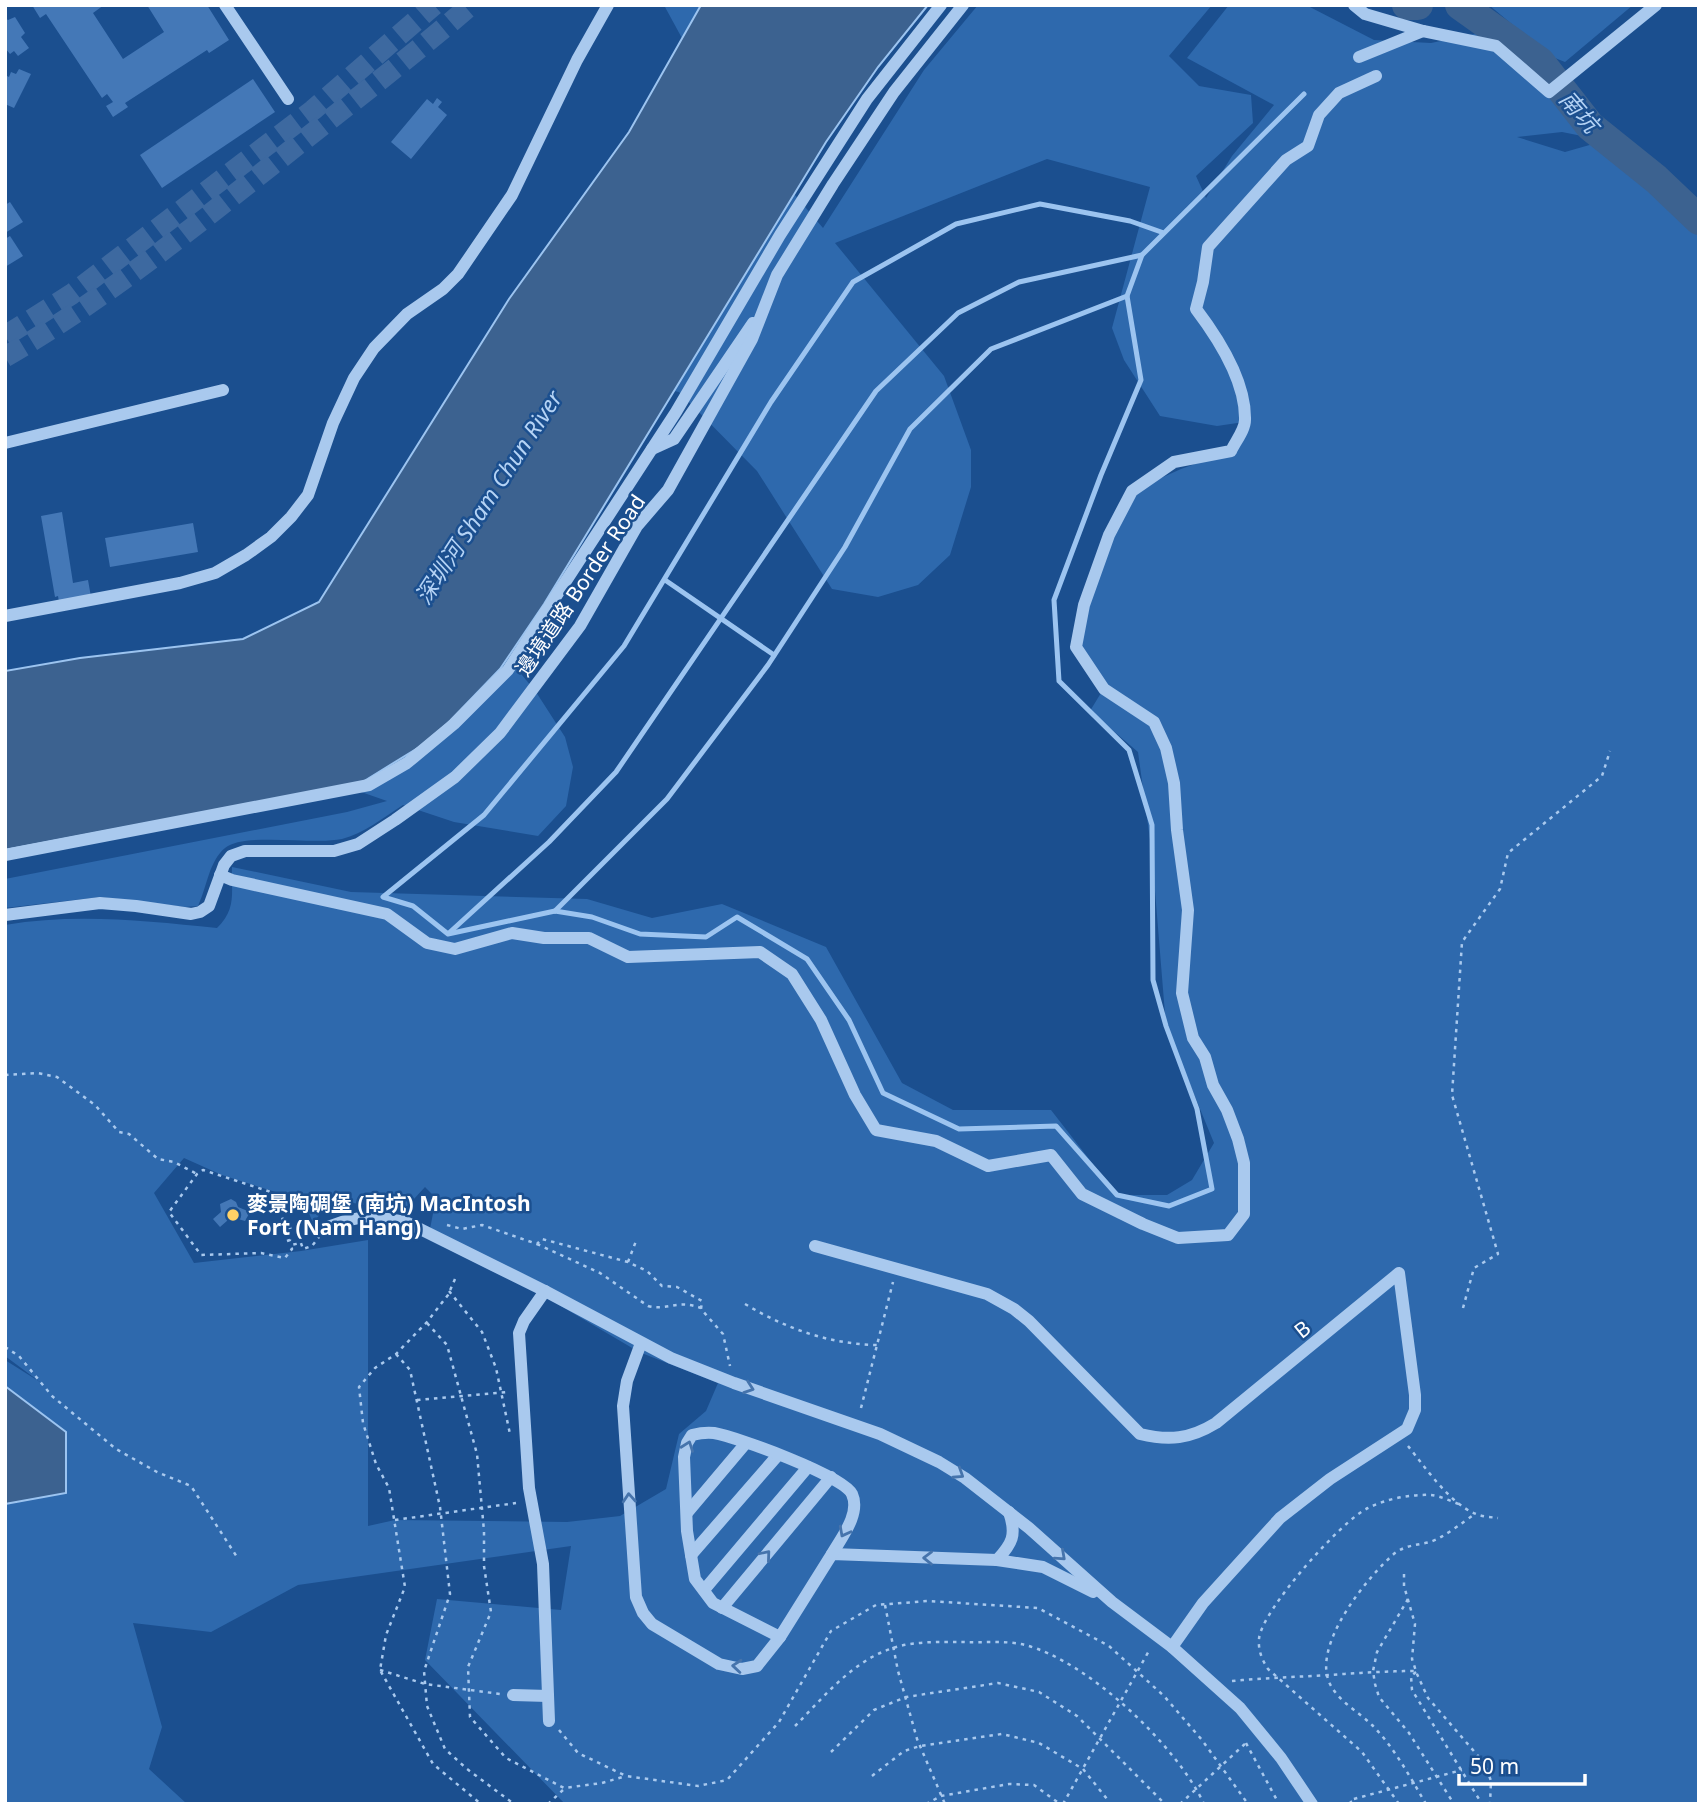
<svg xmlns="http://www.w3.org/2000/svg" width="1704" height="1809" viewBox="0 0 1704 1809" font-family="'Noto Sans','Noto Sans SC',sans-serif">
	<rect width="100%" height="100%" fill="#1b4f8f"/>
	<g fill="#2e69ad" fill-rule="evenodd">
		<polygon points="665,5 702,5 683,40 665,7"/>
		<path d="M978 5H1212L1169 56 1199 86 1251 95 1253 123 1196 176 1206 198 1232 156 1274 105 1187 58 1229 5H1306L1374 40 1431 43 1479 33 1600 121 1592 138 1562 132 1517 137 1565 152 1607 140 1699 220V1804H565L425 1660 437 1599 561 1610 571 1546 298 1585 211 1632 133 1623 162 1727 149 1769 187 1804H5V1360L40 1382 5 1356V925C76 913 146 921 217 928 237 908 231 893 232 867L351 892 587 899 652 918 722 904 826 947 902 1083 953 1110H1051L1117 1195H1167L1192 1180 1214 1143 1166 1026 1152 854 1138 752 1090 711 1104 688 1076 647 1082 615 1132 491 1181 469 1231 451 1244 422 1217 426 1160 416 1124 360 1112 328 1150 187 1047 159 835 243 944 376 971 450V487L950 555 918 585 878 597 832 589 757 471 679 392 674 391 794 194 823 228 924 70ZM184 1158 222 1175 304 1201 313 1223 332 1199 402 1212 425 1187 436 1198 430 1229 639 1352 718 1383 706 1411 679 1434 666 1489 620 1516 567 1522 395 1520 368 1526V1240L301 1251 194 1263 154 1193Z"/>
		<polygon points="1489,5 1633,5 1565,62 1550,56"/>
		<path d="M508 658 536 692 565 737 573 767 566 806 538 836 454 822 403 805C384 817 363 834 342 839 314 845 244 832 225 848 209 861 207 887 198 906L185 907 100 897 5 908V879L347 812 387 801 344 786 473 697Z"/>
	</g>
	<g fill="#3c6290" stroke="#9cc4f0" stroke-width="2">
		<polygon points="701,5 928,5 878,67 826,142 544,604 500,669 447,724 421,746 361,783 5,850 5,671 80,658 243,639 319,602 509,299 629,132"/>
		<polygon points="5,1386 66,1432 66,1493 5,1504"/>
	</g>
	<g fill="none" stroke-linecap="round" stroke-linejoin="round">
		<g stroke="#9cc4f0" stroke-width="5">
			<polyline points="1164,233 1130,221 1040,204 956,224 853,282 771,402 624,646 484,815 383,897 413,906 448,934 555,911 592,917 640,934 706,937 737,917 807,959 849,1020 883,1093 959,1129 1056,1126 1117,1195 1169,1206 1212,1189 1197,1109 1166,1026 1153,980 1152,825 1129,750 1059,681 1054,600 1101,475 1141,380 1127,296 1142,255 1304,94"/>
			<polyline points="665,580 774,655"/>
			<polyline points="555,911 667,799 768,665 845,547 910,429 991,349 1127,296"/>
			<polyline points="449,933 549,842 616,772 876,391 958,313 1019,282 1142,255"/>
		</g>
		<g stroke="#3c6290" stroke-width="30">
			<polyline points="1407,5 1418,5"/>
			<polyline points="1460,5 1540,62 1590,126 1656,179 1699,220"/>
		</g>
	</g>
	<g fill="#4478b7">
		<polygon points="32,5 104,5 93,13 123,59 164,32 147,5 207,5 229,40 209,53 207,50 125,103 128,107 113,117 106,106 113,102 107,94 102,98 46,14 40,18"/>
		<polygon points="15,17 25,33 21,37 29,48 18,56 14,51 10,54 5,48 5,18 8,20"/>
		<polygon points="19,69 31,74 14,108 5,104 5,75 9,77 11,72 16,74"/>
		<polygon points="253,79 275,112 162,188 140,155"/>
		<polygon points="437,98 442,102 438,107 447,115 411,159 391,142 427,99 433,104"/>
		<polygon points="10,202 23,222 5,233 5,205"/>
		<polygon points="10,236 23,256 5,267 5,239"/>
		<polygon points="62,512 73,583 88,580 91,597 59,602 58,596 55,597 41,516"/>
		<polygon points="193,523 198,552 110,567 105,538"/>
		<polygon points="231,1199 236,1202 238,1207 250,1212 245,1221 238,1219 228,1220 220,1227 213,1219 221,1212 220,1204"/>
	</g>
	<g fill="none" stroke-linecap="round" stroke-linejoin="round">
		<g stroke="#3d69a0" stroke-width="21" stroke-dasharray="21 10" stroke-linecap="butt">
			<polyline points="5,336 72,294 313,110 434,5"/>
			<path d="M5 357C100 302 186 233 272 165 339 112 406 61 471 5"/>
		</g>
		<g stroke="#a9c9ee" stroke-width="2.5" stroke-dasharray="3.5 5" stroke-linecap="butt">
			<polyline points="5,1075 38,1073 57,1077 95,1105 119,1132 129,1134 158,1159 174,1162 197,1174"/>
			<polyline points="447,1225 462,1229 482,1225 537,1244 542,1239 628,1262 647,1271 662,1286 677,1287 702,1301 701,1309 723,1334 730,1366"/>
			<polyline points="286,1229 274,1193 203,1170 197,1174 169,1212 201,1255 261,1253 285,1258 292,1249 291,1245 301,1243"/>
			<polyline points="287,1241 290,1240 286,1229 295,1226 303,1249 312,1246 319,1237"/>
			<path d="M537 1244 600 1273 648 1306C669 1311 676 1299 701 1308"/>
			<polyline points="628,1262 636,1241"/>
			<polyline points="455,1279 448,1295 427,1322 396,1354 375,1368 359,1387 363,1423 376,1464 389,1488 405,1587 386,1635 380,1670 433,1764 481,1804"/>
			<polyline points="449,1291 482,1332 496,1368 510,1434"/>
			<path d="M745 1304C787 1329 829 1344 877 1345"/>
			<polyline points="1463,1308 1474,1268 1498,1254 1452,1095 1462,942 1500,889 1508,853 1602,776 1610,751"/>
			<polyline points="427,1323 447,1345 477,1454 484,1531 484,1566 491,1612 468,1667 470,1717 506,1758 564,1788 602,1783 626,1776"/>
			<polyline points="5,1347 19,1356 52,1396 116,1449 157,1472 191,1486 237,1557"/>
			<polyline points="396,1354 410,1370 440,1507 450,1594 424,1671 427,1706 445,1749 467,1769 514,1804"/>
			<polyline points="417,1400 508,1392"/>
			<polyline points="861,1408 893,1282"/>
			<path d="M1408 1446C1425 1467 1450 1504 1476 1514 1483 1517 1491 1517 1498 1518"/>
			<polyline points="395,1520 516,1503"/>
			<polyline points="1404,1574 1404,1586 1415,1624 1412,1659 1417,1674 1428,1698 1485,1764 1491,1781 1490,1804"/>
			<polyline points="1408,1599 1377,1652 1373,1671 1375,1684 1379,1697 1409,1733 1454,1804"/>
			<polyline points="885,1605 898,1671 917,1739 945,1804"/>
			<polyline points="380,1670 425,1684 500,1694"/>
			<polyline points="1416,1672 1411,1676 1412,1690 1482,1804"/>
			<path d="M1232 1681C1264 1678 1296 1677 1329 1675 1358 1673 1387 1671 1416 1671"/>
			<path d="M795 1726C824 1697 852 1661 893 1648 914 1641 940 1642 962 1642 982 1643 1006 1640 1025 1645 1088 1661 1177 1746 1204 1804"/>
			<polyline points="559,1730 578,1753 626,1776 698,1786 727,1780 779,1722 831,1631 876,1605 928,1601 1038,1608 1109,1646 1164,1696 1202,1740 1248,1804"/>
			<polyline points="1246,1743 1279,1804"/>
			<polyline points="831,1752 874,1710 906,1697 998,1683 1039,1692 1077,1716 1165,1804"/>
			<polyline points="872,1776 904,1751 920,1746 1002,1734 1039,1743 1083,1769 1107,1799 1108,1804"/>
			<polyline points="548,1804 564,1789"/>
			<polyline points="926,1804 941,1796 1009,1784 1034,1785 1060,1804"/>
			<polyline points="1063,1804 1150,1649"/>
			<polyline points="1180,1804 1247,1742"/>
			<polyline points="1352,1804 1350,1800 1462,1770"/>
			<path d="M1399 1804 1362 1752 1268 1669C1262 1660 1258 1650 1259 1639 1261 1611 1342 1520 1368 1508 1386 1499 1410 1494 1431 1495 1441 1496 1452 1502 1462 1505"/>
			<path d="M1426 1804C1410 1777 1394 1747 1372 1725 1359 1712 1339 1702 1330 1684 1311 1646 1367 1577 1395 1553 1406 1545 1418 1545 1430 1542 1443 1538 1463 1522 1475 1514"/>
		</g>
		<g stroke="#a9c9ee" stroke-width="12">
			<polyline points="225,5 288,99"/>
			<polyline points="1354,5 1365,14 1423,31 1496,46 1549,92 1656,5"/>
			<polyline points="1359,57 1423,31"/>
			<polyline points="5,443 223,390"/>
			<polyline points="652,449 674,439 753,323"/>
			<polyline points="5,616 180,583 215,573 246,555 271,537 291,517 308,495 333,423 354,378 374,348 407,314 443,289 458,274 512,195 577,60 608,5"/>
			<polyline points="5,855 369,785 407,763 454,724 508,670 676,412 780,235 867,99 941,5"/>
			<path d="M220 875 232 880 387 914 427 943 455 949 512 933 544 938H589L628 957 760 952 792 974 821 1020 855 1095 876 1130 936 1141 988 1166 1051 1155 1082 1194 1143 1224 1178 1238 1228 1235 1244 1214V1163L1238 1139 1227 1110 1213 1085 1205 1057 1193 1038 1182 993 1188 910 1177 830 1174 783 1166 748 1154 722 1104 689 1076 647 1084 605 1109 535 1132 491 1174 462 1231 451C1235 442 1245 430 1245 420 1246 382 1218 338 1196 309L1203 282 1208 247 1286 160 1308 146 1319 115 1339 93 1376 76"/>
			<polyline points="5,915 100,903 136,906 191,914 200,912 209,906 224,865 231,856 245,851 334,851 358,844 395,820 455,777 500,733 580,626 637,526 668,490 752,339 777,275 833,184 894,92 963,5"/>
			<polyline points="328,1227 345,1221 369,1216 406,1222 545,1291 671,1358 734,1383 880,1434 939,1462 965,1478 1029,1528 1112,1602 1172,1647 1240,1708 1281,1758 1312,1804"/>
			<path d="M815 1246 987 1294 1014 1309 1029 1321 1140 1434C1169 1441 1190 1439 1216 1423L1399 1273 1415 1395V1410L1407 1429 1330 1479 1280 1518 1203 1603 1172 1647"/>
			<polyline points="545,1291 524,1321 519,1333 529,1488 543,1564 549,1721"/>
			<polyline points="641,1343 627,1381 623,1406 636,1597 643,1613 652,1624 719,1664 742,1669 757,1666 780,1637 832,1554 997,1560 1043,1567 1093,1592"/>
			<polyline points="687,1513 746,1443"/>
			<polyline points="691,1555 778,1455"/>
			<path d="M997 1560C1012 1544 1017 1535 1009 1512"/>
			<polyline points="704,1590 808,1467"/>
			<polyline points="722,1608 831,1477"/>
			<path d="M780 1637 713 1603 695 1579 687 1531 684 1457 687 1443 692 1435C700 1433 706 1432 714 1433 737 1437 844 1476 852 1494 861 1514 841 1538 832 1554"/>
			<polyline points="513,1695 548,1696"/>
		</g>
	</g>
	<defs><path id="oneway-chevron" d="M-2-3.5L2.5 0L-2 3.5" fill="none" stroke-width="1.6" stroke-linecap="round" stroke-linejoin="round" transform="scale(1.75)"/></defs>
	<g stroke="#4674ac">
		<use href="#oneway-chevron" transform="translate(749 1388) rotate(19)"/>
		<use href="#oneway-chevron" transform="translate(688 1446) rotate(-70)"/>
		<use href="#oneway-chevron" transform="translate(959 1474) rotate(33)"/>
		<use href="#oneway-chevron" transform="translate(629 1498) rotate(-94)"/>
		<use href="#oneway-chevron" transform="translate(844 1532) rotate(118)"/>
		<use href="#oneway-chevron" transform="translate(766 1555) rotate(-50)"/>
		<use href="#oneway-chevron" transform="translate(1061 1556) rotate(42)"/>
		<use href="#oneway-chevron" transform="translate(928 1558) rotate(-179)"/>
		<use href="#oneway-chevron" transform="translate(737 1666) rotate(-175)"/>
	</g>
	<circle fill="#ffd166" stroke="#1b4f8f" stroke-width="2.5" cx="233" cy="1215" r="7"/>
	<g text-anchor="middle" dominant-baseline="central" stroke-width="5" stroke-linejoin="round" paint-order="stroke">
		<g font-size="21" fill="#fff" stroke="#1b4f8f">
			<text transform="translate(580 585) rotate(-56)">邊境道路 Border Road</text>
			<text transform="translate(1302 1329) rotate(-39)">B</text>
		</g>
		<g font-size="21" font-weight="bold" fill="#fff" stroke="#1b4f8f" text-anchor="start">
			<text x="247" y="1203">麥景陶碉堡 (南坑) MacIntosh<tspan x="247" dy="24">Fort (Nam Hang)</tspan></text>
		</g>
		<g font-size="23" font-style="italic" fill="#b5d3f5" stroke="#1b4f8f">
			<text transform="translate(1580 111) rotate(49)">南坑</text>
			<text transform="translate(488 497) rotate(-57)">深圳河 Sham Chun River</text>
		</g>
	</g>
	<rect width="1704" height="1809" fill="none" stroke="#ffffff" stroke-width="14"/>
	<path d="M1459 1774v10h126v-10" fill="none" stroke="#ffffff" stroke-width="3.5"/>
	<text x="1470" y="1774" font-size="21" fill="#ffffff" stroke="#1b4f8f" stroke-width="5" paint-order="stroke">50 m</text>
</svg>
